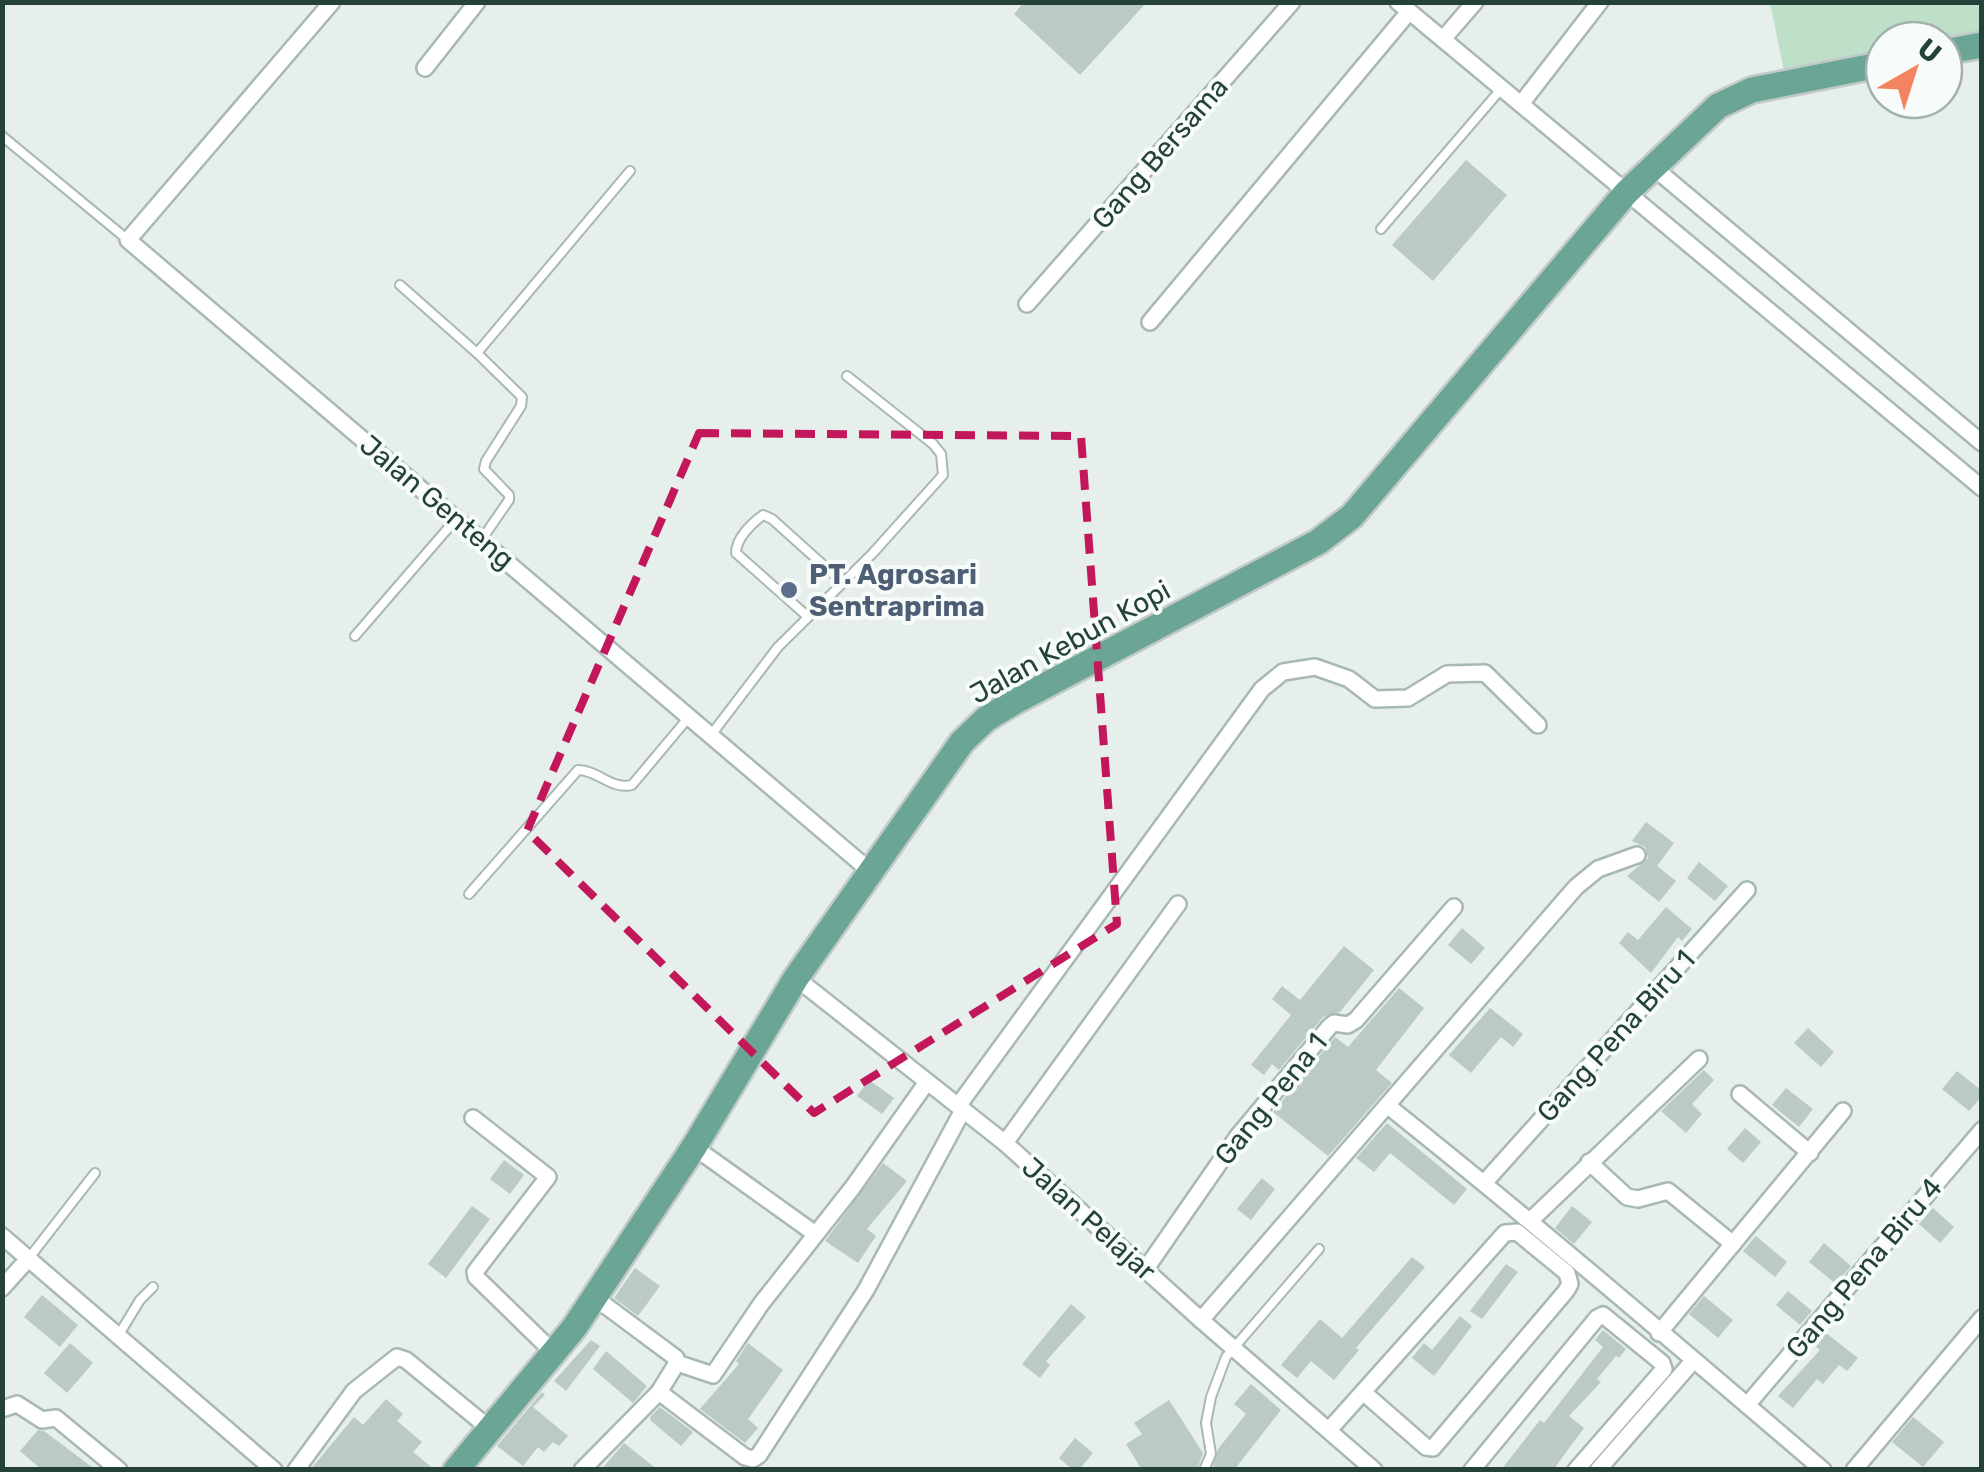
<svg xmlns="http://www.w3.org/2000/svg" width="1984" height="1472" viewBox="0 0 1984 1472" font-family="Rubik,sans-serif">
	<rect width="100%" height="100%" fill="#e6efeb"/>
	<polygon fill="#bfe0c8" points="1770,3 1981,3 1981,32 1940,40 1884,40 1884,51 1784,71"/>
	<g fill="#bbcac4">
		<polygon points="1024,2 1147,2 1080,75 1014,14"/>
		<polygon points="1466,160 1507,195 1433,281 1392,245"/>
		<polygon points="1646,822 1674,843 1657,866 1676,881 1659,902 1627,876 1648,858 1645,847 1632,841"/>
		<polygon points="1699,862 1728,886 1715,901 1687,878"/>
		<polygon points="1666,907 1692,929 1682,941 1678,937 1651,973 1619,943 1628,932 1638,940"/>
		<polygon points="1462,928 1485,948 1471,964 1448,945"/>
		<polygon points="1344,946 1374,970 1340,1012 1323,1017 1279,1070 1272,1064 1264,1075 1251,1065 1291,1015 1272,999 1282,986 1300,1000"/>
		<polygon points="1399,988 1424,1008 1376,1070 1392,1083 1328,1156 1273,1112 1335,1037 1348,1047"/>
		<polygon points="1490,1008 1523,1034 1513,1047 1501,1037 1471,1073 1449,1055"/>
		<polygon points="1808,1028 1834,1052 1821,1067 1794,1043"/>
		<polygon points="1704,1070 1714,1080 1692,1104 1702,1114 1686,1133 1661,1111"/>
		<polygon points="1957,1071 1982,1091 1982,1096 1969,1111 1942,1089"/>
		<polygon points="869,1080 894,1098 882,1114 857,1096"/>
		<polygon points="1786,1088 1813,1109 1799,1127 1772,1105"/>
		<polygon points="1387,1123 1467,1189 1454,1205 1390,1153 1374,1172 1356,1158"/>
		<polygon points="1745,1128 1761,1142 1743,1163 1727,1149"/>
		<polygon points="504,1160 524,1175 510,1194 490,1179"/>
		<polygon points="883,1163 907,1181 867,1229 876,1236 858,1263 825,1241"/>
		<polygon points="1262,1178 1275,1189 1251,1220 1237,1209"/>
		<polygon points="472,1206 490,1219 446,1278 428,1264"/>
		<polygon points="1572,1206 1592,1222 1574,1244 1555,1228"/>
		<polygon points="1933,1208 1954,1227 1940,1243 1919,1224"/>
		<polygon points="1756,1236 1787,1262 1775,1277 1743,1251"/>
		<polygon points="1824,1243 1851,1266 1836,1284 1809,1262"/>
		<polygon points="1412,1257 1425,1267 1356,1348 1359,1350 1334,1380 1311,1361 1297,1378 1281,1365 1320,1319 1342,1338"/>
		<polygon points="1506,1264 1518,1272 1482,1319 1470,1311"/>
		<polygon points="635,1268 660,1286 638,1316 614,1298"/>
		<polygon points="1788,1291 1812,1311 1800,1325 1776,1305"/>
		<polygon points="42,1295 78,1325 60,1347 24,1317"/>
		<polygon points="1704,1296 1733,1320 1718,1338 1689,1314"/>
		<polygon points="1071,1304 1086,1317 1046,1361 1050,1365 1040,1378 1022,1364"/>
		<polygon points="1460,1316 1472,1326 1434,1376 1412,1358 1424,1343 1432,1350"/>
		<polygon points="1603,1330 1626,1349 1619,1358 1616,1356 1597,1379 1601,1382 1569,1416 1584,1428 1553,1470 1501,1470 1540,1420 1544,1423 1603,1347 1595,1340"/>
		<polygon points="1826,1333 1858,1358 1847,1371 1839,1365 1823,1384 1817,1379 1793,1408 1778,1396 1820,1350 1815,1346"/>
		<polygon points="591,1340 600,1346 566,1391 554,1381"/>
		<polygon points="70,1343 93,1363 67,1393 44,1373"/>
		<polygon points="748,1343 783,1370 748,1419 758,1428 745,1443 700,1409 739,1364 736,1361"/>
		<polygon points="606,1351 647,1386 633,1403 593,1369"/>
		<polygon points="1251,1384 1281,1410 1234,1470 1212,1470 1218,1449 1246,1414 1234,1404"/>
		<polygon points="542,1392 545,1395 533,1407 568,1436 559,1446 553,1442 544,1452 538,1447 523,1466 497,1446"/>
		<polygon points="386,1399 403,1414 397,1421 422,1442 413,1452 435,1470 310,1470 354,1417 363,1425"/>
		<polygon points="1169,1400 1203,1453 1197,1470 1142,1470 1126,1444 1142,1434 1134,1423"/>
		<polygon points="660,1407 693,1432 681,1446 651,1421 650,1417"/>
		<polygon points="1913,1417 1944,1442 1923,1467 1892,1442"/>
		<polygon points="38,1430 44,1431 96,1470 42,1470 20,1451"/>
		<polygon points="1075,1438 1093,1453 1079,1470 1073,1470 1059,1458"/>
		<polygon points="624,1443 658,1470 601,1470"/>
	</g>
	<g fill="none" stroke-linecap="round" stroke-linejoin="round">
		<defs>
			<g id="service">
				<polyline points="2,136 128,240"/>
				<polyline points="1381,229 1502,88"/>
				<polyline points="400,285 477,353"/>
				<polyline points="482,539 509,500 509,495 484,469 486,461 521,406 522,397 477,353 630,171"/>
				<path d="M807 616 736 553C736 538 752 523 763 515L772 519 841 581"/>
				<polyline points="355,636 456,519"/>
				<polyline points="711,735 778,647 872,554 943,475 941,454 933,444 847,376"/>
				<path d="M469 894 578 770C598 770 611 790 632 785L689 717"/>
				<polyline points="29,1258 95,1173"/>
				<polyline points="118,1336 140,1300 153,1287"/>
				<polyline points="1204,1470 1211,1454 1206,1423 1211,1397 1226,1357 1319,1249"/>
			</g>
			<g id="minor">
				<polyline points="332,2 128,240 870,871"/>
				<polyline points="1398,2 1982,488"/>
				<polyline points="1443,39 1475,2"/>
				<polyline points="425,68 477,2"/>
				<polyline points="1521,104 1600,2"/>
				<polyline points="1653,167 1982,443"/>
				<polyline points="1027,304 1292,2"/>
				<polyline points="1150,322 1408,13"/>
				<polyline points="796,978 1005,1143 1201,1320 1374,1470"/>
				<polyline points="1740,1094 1810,1153"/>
				<polyline points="958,1106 1262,689 1283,672 1315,667 1349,679 1375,699 1408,698 1447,674 1485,673 1538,725"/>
				<path d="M1388 1106C1536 1224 1679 1347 1823 1470"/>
				<polyline points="473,1118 548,1177 475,1272 476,1277 555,1354"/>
				<polyline points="1005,1143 1178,904"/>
				<polyline points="694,1147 814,1233"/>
				<polyline points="1589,1162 1627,1197 1638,1199 1668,1191 1733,1244"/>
				<polyline points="1484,1183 1747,890"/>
				<polyline points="1531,1220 1699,1059"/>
				<polyline points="2,1236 274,1470"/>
				<polyline points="1145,1270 1238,1136 1330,1026 1334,1023 1348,1025 1356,1020 1454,907"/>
				<polyline points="2,1288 29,1258"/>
				<polyline points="1201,1320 1576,887 1598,869 1637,855"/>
				<polyline points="1659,1333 1843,1111"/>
				<polyline points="677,1363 713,1375 761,1304 853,1187 927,1082"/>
				<polyline points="659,1392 745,1457 753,1459 759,1455 866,1290 963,1110"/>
				<polyline points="1747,1405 1982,1130"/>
				<polyline points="2,1409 17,1404 42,1420 56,1418 119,1470"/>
				<polyline points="1329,1430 1505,1233 1517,1232 1567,1273 1570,1284 1566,1291 1433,1448 1426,1447 1363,1392"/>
				<polyline points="296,1470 354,1391 397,1357 406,1360 490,1429"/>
				<polyline points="582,1470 659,1392 677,1363 676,1358 594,1297"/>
				<polyline points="1472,1470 1597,1318 1603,1315 1662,1363 1664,1369 1576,1470"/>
				<polyline points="1598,1470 1693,1361"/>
				<polyline points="1854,1470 1982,1318"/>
			</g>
			<g id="primary">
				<polyline points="1944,52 1982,45"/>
				<polyline points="456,1470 574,1328 694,1147 796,978 962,742 986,719 1014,702 1318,542 1352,516 1626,193 1718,106 1752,90 1884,64"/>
			</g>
		</defs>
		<use href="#service" stroke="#a8b8b2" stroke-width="12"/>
		<use href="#minor" stroke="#a8b8b2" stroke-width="20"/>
		<use href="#primary" stroke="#c2cac8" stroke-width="30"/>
		<use href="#service" stroke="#fff" stroke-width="8"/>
		<use href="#minor" stroke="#fff" stroke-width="15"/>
		<use href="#primary" stroke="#6aa596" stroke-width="25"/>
	</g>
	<path fill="none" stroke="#c2185b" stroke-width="8" stroke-dasharray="20 12" stroke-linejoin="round" d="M699 433 1081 436 1117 924 814 1113 527 831Z"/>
	<circle fill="#5c6f8a" stroke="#f7fbf9" stroke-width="4" cx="789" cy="590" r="10"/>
	<g text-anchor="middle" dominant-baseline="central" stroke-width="8" stroke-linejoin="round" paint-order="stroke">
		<g font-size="28" fill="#24423a" stroke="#f7fbf9">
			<text transform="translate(1160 153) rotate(-49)">Gang Bersama</text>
			<text transform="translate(437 502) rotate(40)">Jalan Genteng</text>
			<text transform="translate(1070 642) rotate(-29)">Jalan Kebun Kopi</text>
			<text transform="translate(1616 1036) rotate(-48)">Gang Pena Biru 1</text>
			<text transform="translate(1271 1099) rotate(-51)">Gang Pena 1</text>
			<text transform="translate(1089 1219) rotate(42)">Jalan Pelajar</text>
			<text transform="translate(1864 1268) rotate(-50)">Gang Pena Biru 4</text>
		</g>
		<g font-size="28" font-weight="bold" fill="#4e5e75" stroke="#f7fbf9" text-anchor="start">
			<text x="809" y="574">PT. Agrosari<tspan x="809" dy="32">Sentraprima</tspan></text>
		</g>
	</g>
	<rect width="1984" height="1472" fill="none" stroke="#24423a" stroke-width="10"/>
	<g transform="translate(1914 70) rotate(39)"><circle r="48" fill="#f7fbf9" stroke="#a3b1ad" stroke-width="2.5"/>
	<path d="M0-8L18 38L0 25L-18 38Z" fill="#f4845f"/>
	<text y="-15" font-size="28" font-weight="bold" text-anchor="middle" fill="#24423a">U</text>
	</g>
</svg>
